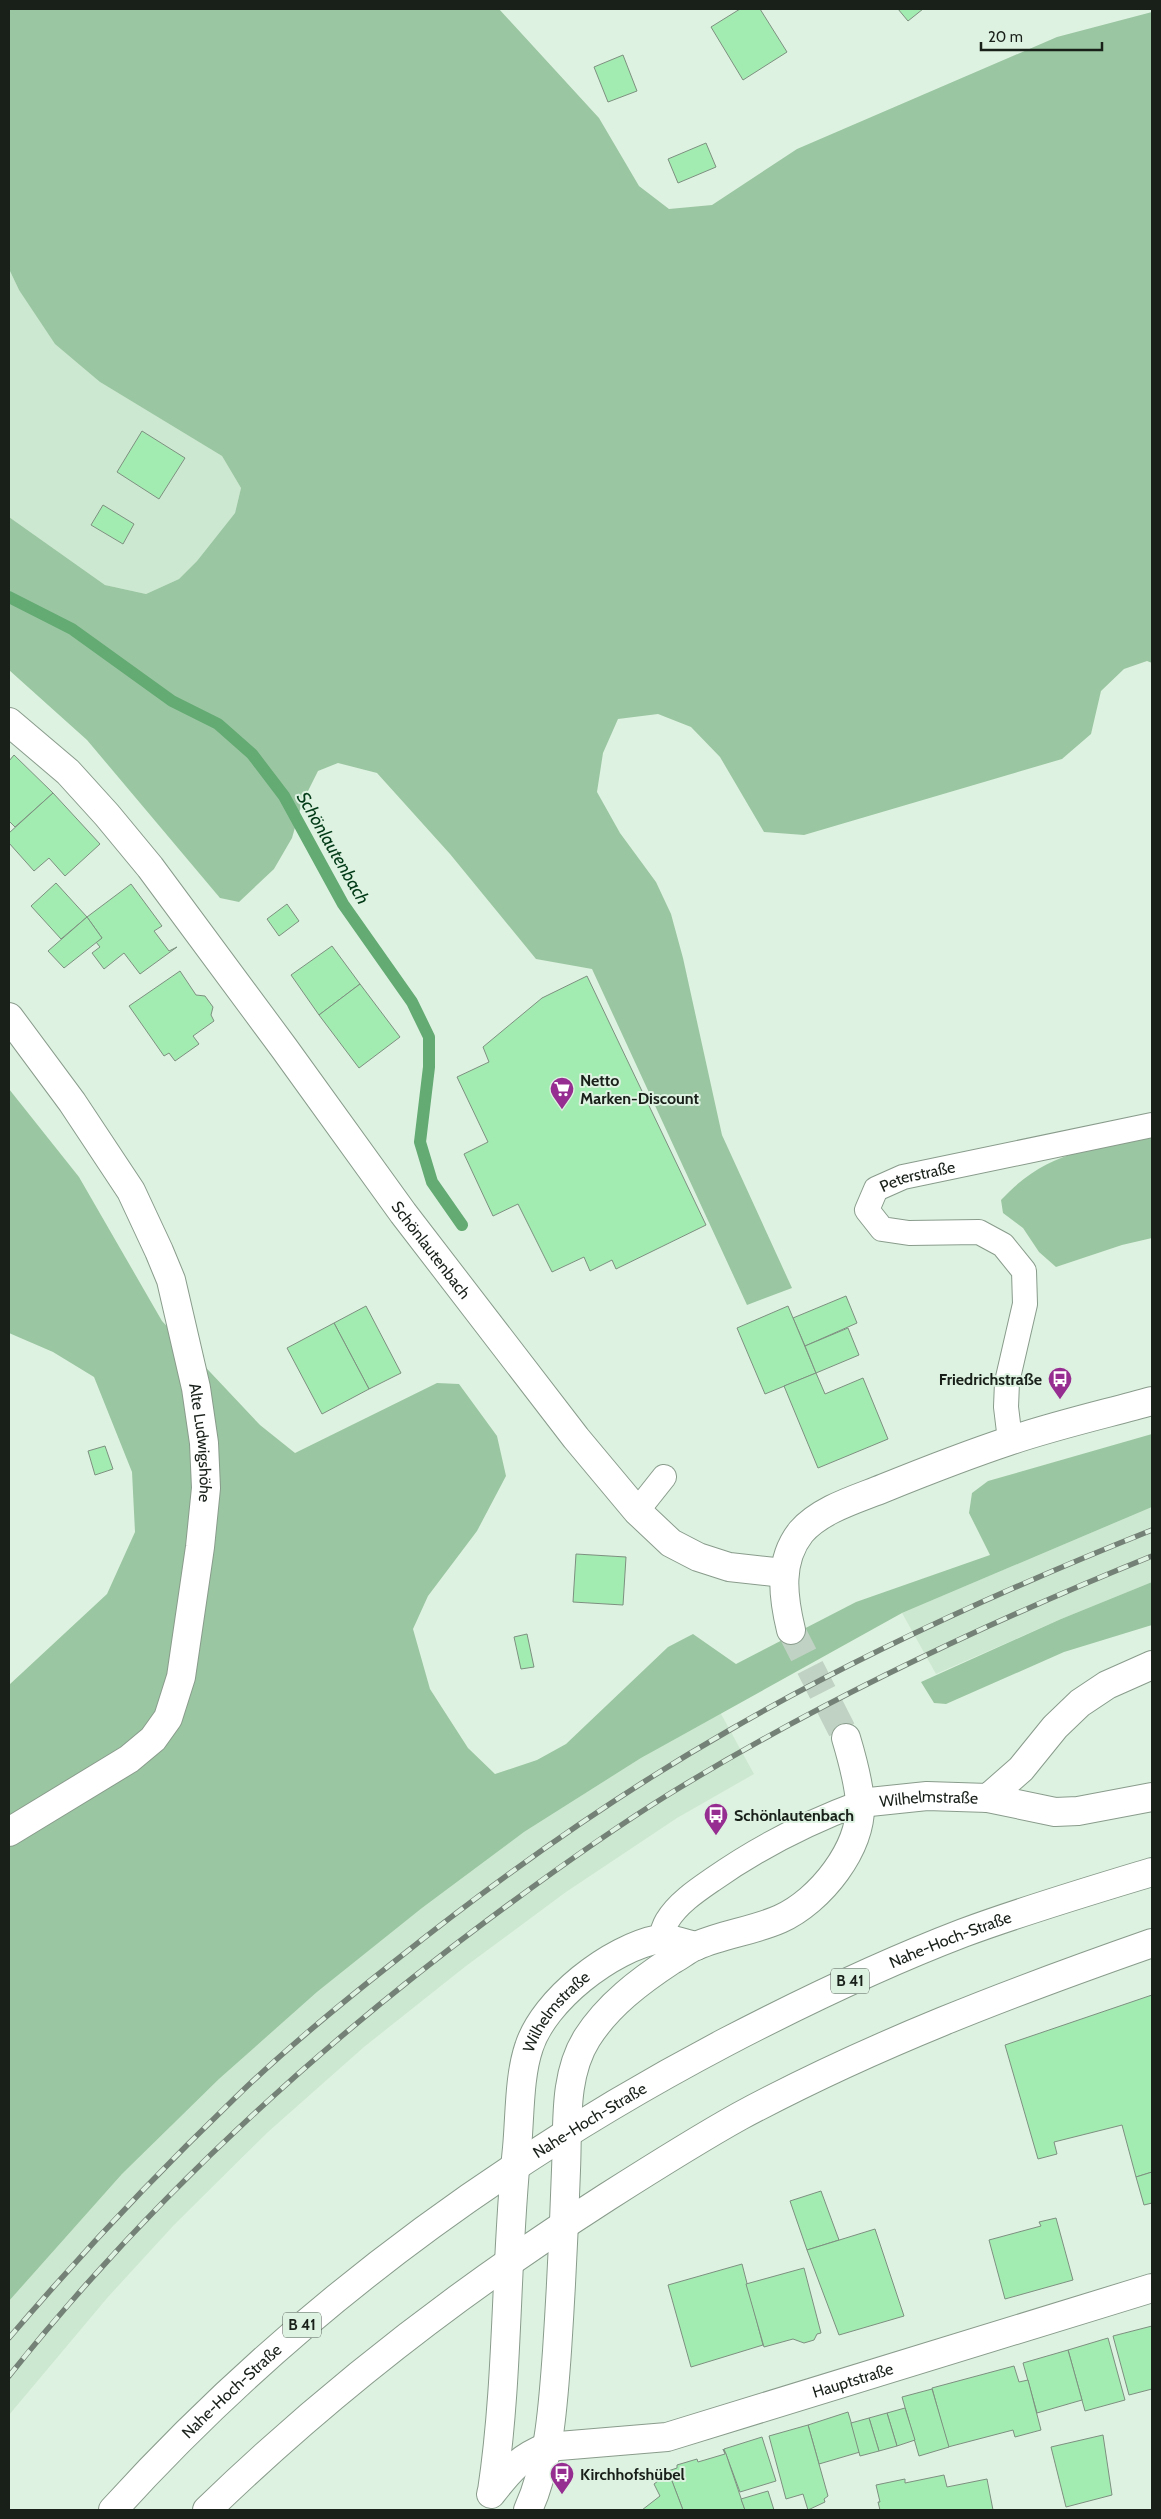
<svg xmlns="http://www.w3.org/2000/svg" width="1161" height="2519" viewBox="0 0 1161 2519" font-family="Cabin,sans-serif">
	<rect width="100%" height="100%" fill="#def2e1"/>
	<g fill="#cde8d1">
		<polygon points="9,269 19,290 100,382 222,456 241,488 235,513 197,561 179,579 146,594 105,585 9,517"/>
		<polygon points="1152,1507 1152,1582 1061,1619 936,1674 902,1613"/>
		<polygon points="720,1712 754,1774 677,1818 566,1892 466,1966 364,2047 268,2132 174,2225 108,2297 9,2415 9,2301 122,2174 219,2079 317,1992 422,1908 524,1832 641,1758"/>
	</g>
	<g fill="#9bc6a2">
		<polygon points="9,9 499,9 599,118 639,186 669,209 712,205 797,149 1057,37 1152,12 1152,663 1147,661 1124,669 1101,691 1091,734 1062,759 804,835 764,832 720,757 691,727 658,714 618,719 603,753 597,792 620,833 656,882 671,914 683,958 722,1135 792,1288 747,1305 592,969 536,959 450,854 377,773 338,763 318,771 302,803 292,838 274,869 239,902 220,898 87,740 9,670 9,517 105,585 146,594 179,579 197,561 235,513 241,488 222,456 100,382 55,344 19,290 9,269"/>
		<polygon points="9,1089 79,1177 162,1321 260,1425 295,1453 437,1383 459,1384 497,1436 506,1476 477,1531 428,1596 413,1629 430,1689 468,1748 495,1774 537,1760 566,1744 668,1647 693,1634 736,1664 856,1602 990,1555 969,1513 972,1493 988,1481 1152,1434 1152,1507 902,1613 641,1758 524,1832 422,1908 317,1992 219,2079 122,2174 9,2301 9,1685 107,1594 135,1532 132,1472 94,1377 53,1352 9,1333"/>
		<path d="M1152 1136V1238L1122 1245 1056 1267 1039 1252 1023 1228 1003 1213 1001 1200C1046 1151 1091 1149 1152 1136Z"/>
		<polygon points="1152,1582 1152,1625 1064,1652 946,1704 934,1703 921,1682 1061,1619"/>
	</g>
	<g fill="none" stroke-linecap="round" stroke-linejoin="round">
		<polyline stroke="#63aa73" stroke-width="12" points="9,597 72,629 172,701 218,724 252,754 284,796 343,904 412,1002 429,1037 429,1067 420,1142 432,1182 462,1225"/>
	</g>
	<g fill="#a3ecb1" stroke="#7d9080">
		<polygon points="740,9 760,9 787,52 743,80 711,27"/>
		<polygon points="898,9 923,9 908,21"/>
		<polygon points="623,55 637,91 608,102 594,67"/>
		<polygon points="706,143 716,167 678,183 668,159"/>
		<polygon points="142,431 185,458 159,499 117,472"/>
		<polygon points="103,505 134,524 123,544 91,525"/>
		<polygon points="14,755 53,793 15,827 9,821 9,761"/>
		<polygon points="53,793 100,844 65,876 49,858 34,871 9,843 9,833"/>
		<polygon points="56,883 87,917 61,939 31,906"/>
		<polygon points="131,884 162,926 154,931 169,951 177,947 140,974 124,953 104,969 92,953 100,947 96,942 102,938 87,917"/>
		<polygon points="287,904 299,921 279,936 267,919"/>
		<polygon points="87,917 102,938 64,968 48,951"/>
		<polygon points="332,946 360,984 319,1015 291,975"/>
		<polygon points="180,971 196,995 205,996 213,1007 211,1015 214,1021 193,1036 199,1044 175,1061 169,1053 164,1056 129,1006"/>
		<polygon points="587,976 706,1225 616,1269 612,1260 590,1271 584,1257 552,1272 518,1204 493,1216 464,1154 488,1142 457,1077 489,1062 483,1047 542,998"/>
		<polygon points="360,984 400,1037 359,1068 319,1015"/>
		<polygon points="846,1296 857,1323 805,1346 793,1318"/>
		<polygon points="366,1306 401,1373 369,1389 334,1323"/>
		<polygon points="788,1306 816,1373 765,1394 737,1328"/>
		<polygon points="334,1323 369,1389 322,1414 287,1348"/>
		<polygon points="848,1328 859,1355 816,1373 805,1346"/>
		<polygon points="816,1373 825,1394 863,1378 888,1439 818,1468 784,1386"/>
		<polygon points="105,1446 113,1469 95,1475 88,1451"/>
		<polygon points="576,1554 626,1557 623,1605 573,1602"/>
		<polygon points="527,1634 534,1667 521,1669 514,1637"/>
		<polygon points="1152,1995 1152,2172 1136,2177 1122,2125 1054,2142 1057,2154 1038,2159 1005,2045"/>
		<polygon points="1152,2172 1152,2203 1144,2205 1136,2177"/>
		<polygon points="821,2191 839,2240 807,2250 790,2201"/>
		<polygon points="1056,2218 1073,2280 1005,2299 989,2240 1041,2226 1039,2222"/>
		<polygon points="875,2229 904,2316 839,2335 807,2250"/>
		<polygon points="742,2264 763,2345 691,2367 668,2285"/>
		<polygon points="804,2268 821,2333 817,2334 814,2340 804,2343 793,2339 764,2347 746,2284"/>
		<polygon points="1152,2326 1152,2389 1129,2395 1113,2336"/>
		<polygon points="1108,2338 1125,2400 1085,2411 1068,2350"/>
		<polygon points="1068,2350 1082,2400 1037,2413 1023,2363"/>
		<polygon points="1014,2366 1019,2382 1028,2380 1041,2430 1015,2437 1013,2430 948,2447 932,2388"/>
		<polygon points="932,2389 949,2447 919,2456 902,2397"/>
		<polygon points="905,2408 915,2440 897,2446 887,2413"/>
		<polygon points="848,2412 860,2452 819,2464 808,2425"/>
		<polygon points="887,2413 897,2446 879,2451 869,2418"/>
		<polygon points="869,2418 879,2451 860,2456 851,2423"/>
		<polygon points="808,2425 828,2496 824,2499 825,2502 808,2510 803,2494 786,2499 769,2436"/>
		<polygon points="1103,2435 1112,2495 1066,2507 1051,2447"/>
		<polygon points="762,2437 776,2481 740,2492 724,2449"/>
		<polygon points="723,2449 726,2454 745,2510 683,2510 668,2471 677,2468 677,2465 697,2459 698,2462 725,2454"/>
		<polygon points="669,2473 683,2510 642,2510 660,2496 654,2484"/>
		<polygon points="944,2475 947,2487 987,2479 993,2510 880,2510 878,2502 880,2502 876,2485 905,2479 905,2483"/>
		<polygon points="768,2491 774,2510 745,2510 741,2499"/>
	</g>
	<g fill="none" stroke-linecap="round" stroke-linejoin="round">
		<polyline stroke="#c0d2c3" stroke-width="28" stroke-dasharray="28 14" stroke-linecap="butt" points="791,1630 846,1738"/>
		<defs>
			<g id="lane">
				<path id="s1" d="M1010 1440 1006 1407 1007 1382 1025 1304 1024 1271 1003 1245 979 1232 909 1233 882 1229 867 1210 876 1189 903 1177 1152 1125"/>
				<polyline points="637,1511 664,1477"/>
				<path d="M661 1939C662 1933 664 1926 667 1921 677 1904 696 1891 712 1880 759 1847 806 1823 860 1803"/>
			</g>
			<g id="street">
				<path id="s2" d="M9 722 68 772 107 815 150 867 284 1048 403 1213 576 1438 637 1511 671 1543 698 1557 729 1567 784 1573"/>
				<path id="s3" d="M9 1017 72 1102 131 1191 159 1251 171 1280 196 1388 204 1443 206 1488 200 1547 181 1677 168 1718 153 1739 129 1759 9 1832"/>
				<path d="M791 1630C783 1597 778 1561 801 1532 821 1509 857 1499 884 1488 926 1471 967 1455 1009 1441 1056 1425 1105 1414 1152 1401"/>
				<path id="s4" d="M860 1803 927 1796 988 1798 1021 1769 1055 1727 1080 1703 1107 1685 1152 1665"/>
				<path id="s5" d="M492 2491C509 2378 505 2262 517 2148 520 2116 519 2076 529 2047 544 2000 611 1948 659 1939 669 1937 685 1944 696 1946"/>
				<path id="s6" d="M491 2494C509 2471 519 2458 547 2447L667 2437 1152 2288"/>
				<path d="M528 2510C550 2461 553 2405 557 2351 561 2290 564 2230 566 2170 568 2126 563 2076 587 2038 608 2005 640 1981 672 1960 680 1956 688 1949 696 1946 723 1934 753 1931 780 1919 820 1901 863 1848 860 1801 858 1780 852 1758 846 1738"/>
			</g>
			<g id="primary">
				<polyline points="988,1798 1055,1812 1078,1811 1152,1797"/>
				<path id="s7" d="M113 2510C289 2316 494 2164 726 2042 803 2002 882 1964 963 1933 1025 1910 1089 1891 1152 1872"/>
				<path d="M207 2510C330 2391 462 2289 607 2197 651 2169 695 2141 740 2116 872 2045 1012 1992 1152 1943"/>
			</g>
		</defs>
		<use href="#lane" stroke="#899c8c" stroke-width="26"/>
		<use href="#street" stroke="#899c8c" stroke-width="30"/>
		<use href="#primary" stroke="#899c8c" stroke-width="30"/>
		<use href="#lane" stroke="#fff" stroke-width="24"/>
		<use href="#street" stroke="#fff" stroke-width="28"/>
		<use href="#primary" stroke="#fff" stroke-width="28"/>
		<defs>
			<g id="rail">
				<path d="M9 2338C80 2255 154 2176 233 2100 284 2050 339 2005 395 1961 500 1877 611 1798 728 1731 864 1652 1007 1588 1152 1530"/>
				<path d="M9 2376C147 2203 312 2051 489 1919 547 1876 605 1834 666 1796 820 1701 984 1624 1152 1556"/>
			</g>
		</defs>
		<use href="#rail" stroke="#748176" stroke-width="5.5"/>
		<use href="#rail" stroke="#def2e1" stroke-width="4" stroke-dasharray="11" stroke-linecap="butt"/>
	</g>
	<defs>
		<symbol id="supermarket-pin" viewBox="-11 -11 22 30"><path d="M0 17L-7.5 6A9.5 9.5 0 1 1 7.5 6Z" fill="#962d91" stroke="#def2e1"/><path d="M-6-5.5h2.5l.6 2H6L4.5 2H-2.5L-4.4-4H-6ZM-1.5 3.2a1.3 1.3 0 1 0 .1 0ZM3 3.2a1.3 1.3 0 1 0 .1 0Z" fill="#fff"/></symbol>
		<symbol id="bus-pin" viewBox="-11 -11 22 30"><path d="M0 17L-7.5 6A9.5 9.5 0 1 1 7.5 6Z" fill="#962d91" stroke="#def2e1"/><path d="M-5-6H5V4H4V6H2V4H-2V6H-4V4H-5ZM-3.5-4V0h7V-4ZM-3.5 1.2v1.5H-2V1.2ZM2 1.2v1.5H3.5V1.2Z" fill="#fff"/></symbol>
	</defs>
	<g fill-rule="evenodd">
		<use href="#supermarket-pin" x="548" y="1075" width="28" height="38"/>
		<use href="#bus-pin" x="1046" y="1365" width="28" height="38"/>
		<use href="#bus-pin" x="702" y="1801" width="28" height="38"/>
		<use href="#bus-pin" x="548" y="2460" width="28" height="38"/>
	</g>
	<g text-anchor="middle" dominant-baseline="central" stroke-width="4" stroke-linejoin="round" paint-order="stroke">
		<g fill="#def2e1" stroke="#545f56" stroke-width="1">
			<rect x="831" y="1968.5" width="38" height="25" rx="4"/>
			<rect x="283" y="2312.5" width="38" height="25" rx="4"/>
		</g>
		<g font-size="15" font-weight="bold" fill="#19201a">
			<text x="850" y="1981">B 41</text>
			<text x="302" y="2325">B 41</text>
		</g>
		<g font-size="16" font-weight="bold" fill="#19201a" stroke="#def2e1" text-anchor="start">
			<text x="580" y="1080">Netto<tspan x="580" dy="18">Marken-Discount</tspan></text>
			<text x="1042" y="1379" text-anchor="end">Friedrichstraße</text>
			<text x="734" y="1815">Schönlautenbach</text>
			<text x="580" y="2474">Kirchhofshübel</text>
		</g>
		<g font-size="16" fill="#19201a" stroke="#def2e1">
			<text stroke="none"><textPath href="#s1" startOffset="420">Peterstraße</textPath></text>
			<text stroke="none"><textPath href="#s2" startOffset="678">Schönlautenbach</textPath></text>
			<text stroke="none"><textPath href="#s3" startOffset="476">Alte Ludwigshöhe</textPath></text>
			<text stroke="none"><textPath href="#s4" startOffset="69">Wilhelmstraße</textPath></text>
			<text stroke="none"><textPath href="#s7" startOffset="1022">Nahe-Hoch-Straße</textPath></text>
			<text stroke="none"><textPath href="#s5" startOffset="491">Wilhelmstraße</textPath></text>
			<text stroke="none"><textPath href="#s7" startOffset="618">Nahe-Hoch-Straße</textPath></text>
			<text stroke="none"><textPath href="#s6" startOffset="389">Hauptstraße</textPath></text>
			<text stroke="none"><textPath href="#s7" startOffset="168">Nahe-Hoch-Straße</textPath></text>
		</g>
		<g font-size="18" font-style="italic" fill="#013a16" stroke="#def2e1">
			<text transform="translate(333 848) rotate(60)">Schönlautenbach</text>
		</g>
	</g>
	<rect width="1161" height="2519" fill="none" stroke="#19201a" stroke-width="20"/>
	<path d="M981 42v8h121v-8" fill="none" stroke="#19201a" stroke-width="2.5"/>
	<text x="988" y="42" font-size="15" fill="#19201a" stroke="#def2e1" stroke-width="4" paint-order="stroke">20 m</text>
</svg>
